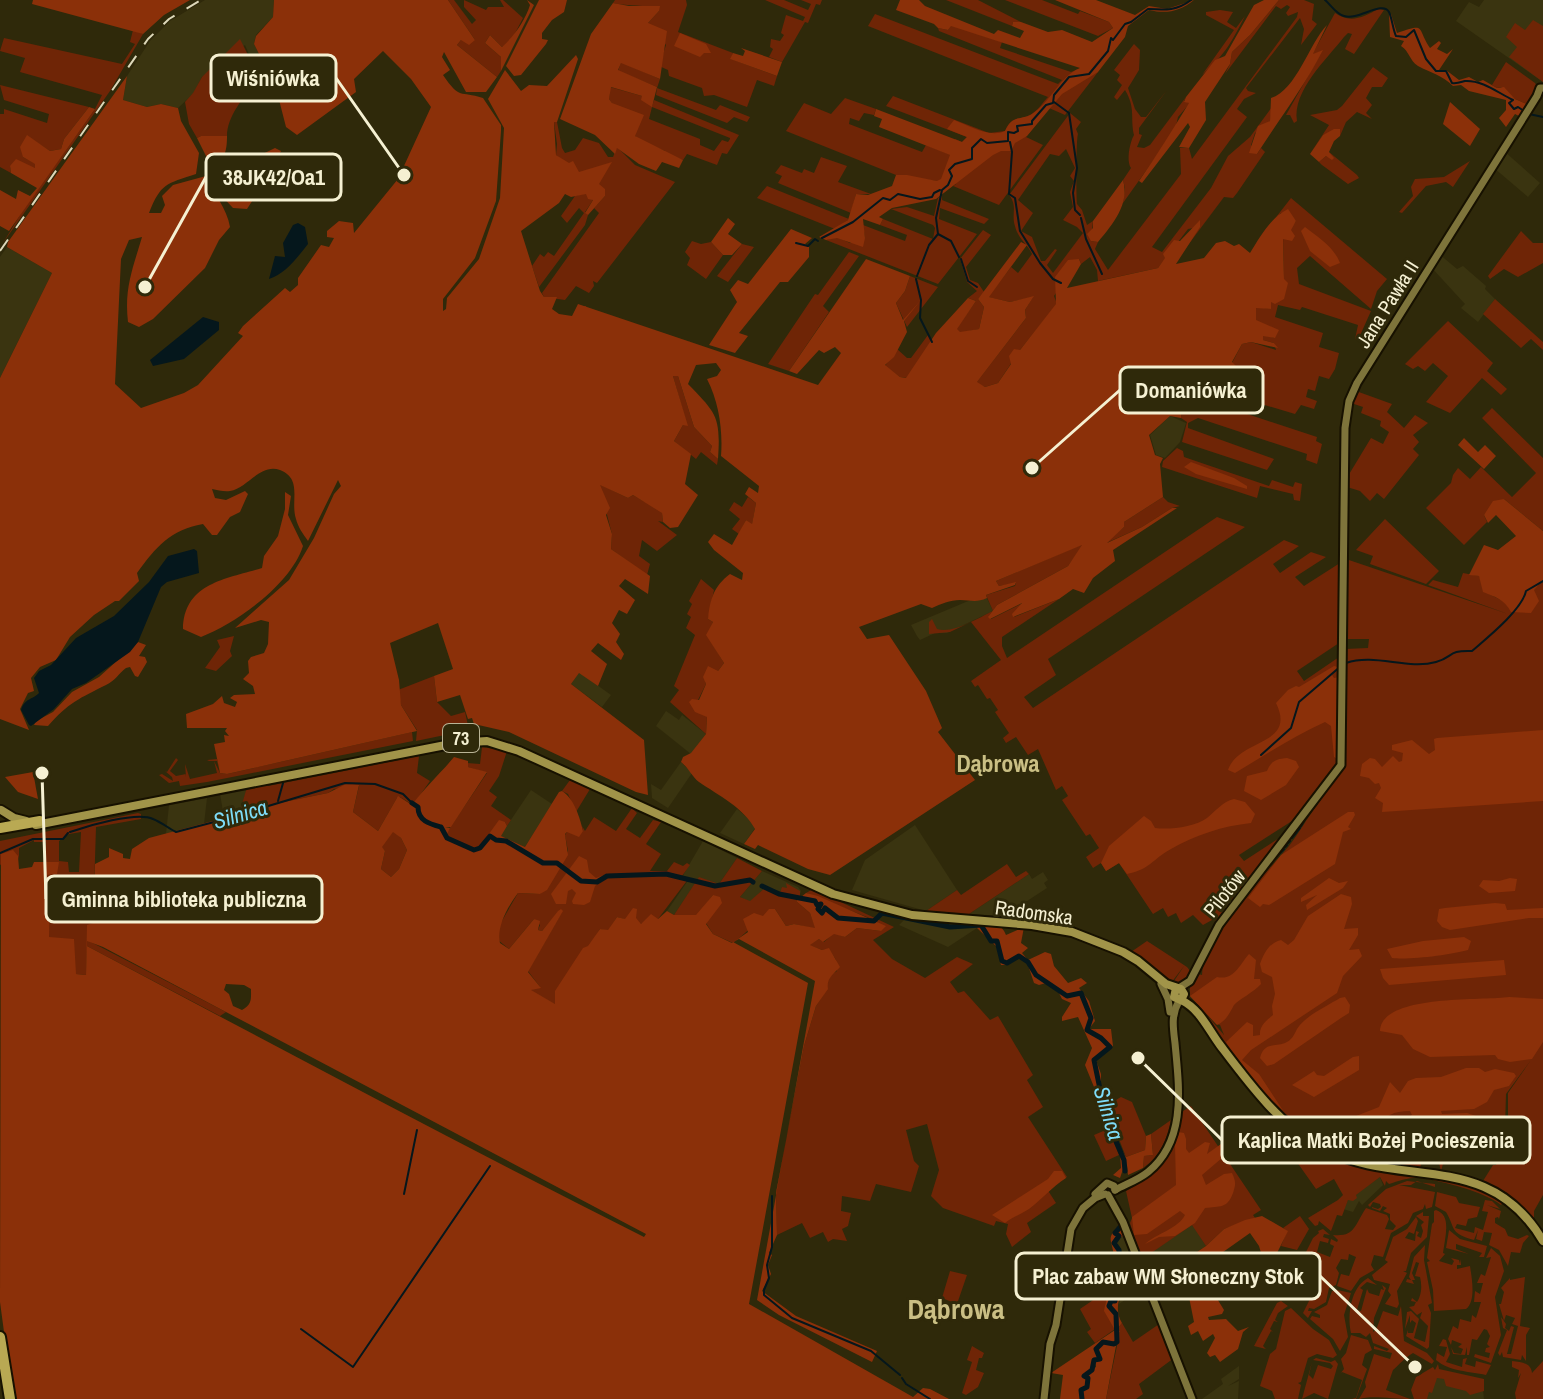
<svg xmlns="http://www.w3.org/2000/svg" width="1543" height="1399" viewBox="0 0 1543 1399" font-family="'Archivo Narrow',sans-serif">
	<rect width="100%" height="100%" fill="#2f290a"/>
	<g fill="#3a3410">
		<polygon points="205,0 274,0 273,17 256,35 254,44 270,77 260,79 245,45 202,77 193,94 178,108 161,104 147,107 123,100 127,76 150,41 170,21"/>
		<polygon points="1484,0 1543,0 1543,82 1456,21 1469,2 1479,7"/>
		<polygon points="1504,151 1540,183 1528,197 1494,168"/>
		<polygon points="7,247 52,273 0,378 0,257"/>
		<polygon points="1439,254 1457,269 1463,266 1486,286 1485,289 1495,299 1478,322 1461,308 1465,304 1431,267"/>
		<polygon points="1170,416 1186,423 1180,442 1165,458 1156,455 1150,435"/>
		<polygon points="985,594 993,611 947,633 935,633 920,640 917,636 911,625"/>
		<polygon points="579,672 611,695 602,707 571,684"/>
		<polygon points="666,711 679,720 682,715 706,734 691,754 656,726"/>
		<polygon points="681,762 692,773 668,808 652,798 651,784 661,790"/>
		<polygon points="247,789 239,814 224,817 220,794"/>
		<polygon points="531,790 552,804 525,847 500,836"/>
		<polygon points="207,798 204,824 166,834 169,805"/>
		<polygon points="737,809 750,820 755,828 744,844 720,833"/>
		<polygon points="915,825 957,890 926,911 852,890 865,860"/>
		<polygon points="703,841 737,858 719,884 699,878 674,915 667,911 689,879 682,877"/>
		<polygon points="762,871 798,887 801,891 799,897 766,887 750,902 740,897"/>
		<polygon points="1043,872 1048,880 1044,883 1047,888 1004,916 969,914 1029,874 1032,879"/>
		<polygon points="905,919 923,923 976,926 977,928 948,947 899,925"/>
		<polygon points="1380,1177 1383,1185 1362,1205 1359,1201 1353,1212 1343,1209 1348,1200"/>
		<polygon points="1192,1224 1206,1246 1149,1283 1141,1260"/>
		<polygon points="1125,1235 1145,1286 1119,1304 1121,1293 1116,1289 1115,1273 1125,1265 1116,1240"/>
		<polygon points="1239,1366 1239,1379 1228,1386 1239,1381 1238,1399 1202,1399 1223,1384 1221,1379"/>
		<polygon points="1437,1369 1482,1381 1484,1399 1418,1399 1421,1390 1432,1371"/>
	</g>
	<g fill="#6f2506" fill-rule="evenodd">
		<polygon points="448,0 454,0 472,24 476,20 464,7 464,0 486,10 488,7 504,7 500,0 503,0 523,18 511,41 502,47 490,35 485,43 501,57 501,71 497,77 457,45 461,40 475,40"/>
		<path d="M615 0H686L687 5 678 32 733 53 731 59 777 76 774 86 757 80 747 107 714 95 704 96 702 88 669 76 668 70 659 66 666 45 647 24 659 11C644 3 629 7 613 3Z"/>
		<polygon points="765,0 784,0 808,10 811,4 801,0 822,0 820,5 816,4 808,23 805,22 782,62 769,57 773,49 770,47 771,39 780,41 784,35 781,33 786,15 803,21 805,17"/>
		<polygon points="946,0 978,0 1021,22 1013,22 1012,26"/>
		<polygon points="1005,0 1042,0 1078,14 1080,11 1109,22 1113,28 1098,36"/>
		<path d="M1279 0H1304L1314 4 1312 20 1317 24 1301 45 1304 29 1300 18 1246 88 1248 91 1256 93 1244 99 1237 109 1247 117 1152 247 1162 252 1211 188 1228 156 1250 137 1272 107 1270 121 1255 133 1251 145 1257 154 1261 148 1265 152 1237 193 1233 198 1224 197 1185 249 1199 227 1188 229 1158 268 1098 281 1097 270 1090 257 1081 264 1079 259 1054 296 1057 304 1020 350 998 383 985 387 976 383 1026 318 1025 310 1033 297 1010 302 988 297 1011 267 1018 273 1032 254C1027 243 1018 239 1015 226 1011 214 1018 206 1009 195L1070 113 1081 122 1076 129 1078 134C1076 140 1076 195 1077 204L1082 210 1087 225 1093 221 1091 241 1098 242 1095 249 1108 270 1181 174 1180 148H1189L1192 159 1297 17 1298 12 1288 16 1286 13 1290 7 1287 5 1281 9 1276 6 1225 74 1230 64 1232 52 1250 35ZM1066 149 1075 168 1070 176 1074 181 1070 192 1073 207 1063 220 1077 227 1083 233 1053 273 1047 265 1057 250 1055 249 1045 261H1041L1032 237 1021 231 1033 213 1018 200 1050 154 1059 156Z"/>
		<path d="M1378 9 1384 10 1354 54 1345 49 1352 34 1348 33 1344 37C1327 59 1292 91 1297 121L1294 123 1290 115H1286L1322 51 1312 55 1335 13C1350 24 1364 17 1378 9Z"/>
		<path d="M1220 10 1233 12 1227 22 1236 28 1245 16C1230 45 1226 53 1202 75L1234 30 1206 15V12Z"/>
		<path d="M875 14 1058 84 1062 80 939 31 938 28 948 30 951 25 1002 42 1000 48 1071 72 1081 68H1093L1098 72 1065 115 1049 108 1026 137 1043 145 999 205 953 186 956 184 896 175 786 131 804 103 831 114 845 98 876 109 874 115 864 113 859 121 850 118 849 124 922 152 926 145 951 155 955 139 962 142 967 137 886 106 893 96 989 133 1005 131C1013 113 1022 122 1033 113 1039 109 1043 102 1048 97L868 26Z"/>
		<polygon points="1533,20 1543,26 1543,82 1509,57 1517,47 1506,37 1515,23 1525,30"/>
		<polygon points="133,30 143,34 110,91 3,243 23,210 95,109 102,95 20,72 25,58 0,51 4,38 122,64 135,44 130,42"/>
		<path d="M240 39 260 79C246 94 227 115 227 136H201L197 138 189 124 185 102 193 93 202 77Z"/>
		<path d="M1134 44 1140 50 1139 70 1128 88 1135 109 1141 117H1146L1167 90 1139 128V134L1142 135 1137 147 1144 148 1150 145 1186 97 1184 101 1190 103 1178 117 1175 130 1123 203 1125 188 1123 180 1131 168C1126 160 1130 142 1134 135 1130 118 1136 108 1125 90L1117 100 1114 97 1122 85 1117 80 1120 75 1114 70Z"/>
		<polygon points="621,62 660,79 657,88 716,110 720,105 750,117 747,122 734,117 727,123 656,95 657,87 618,71"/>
		<polygon points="1506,62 1535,83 1538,88 1529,105 1515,99 1501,87 1497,88 1492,85"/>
		<polygon points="1373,67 1388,78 1382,87 1372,87 1366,98 1372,105 1366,113 1372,119 1357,112 1346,122 1340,136 1340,129 1323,135 1310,154 1329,125 1310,115 1337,110 1342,106"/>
		<polygon points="0,85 89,107 64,139 61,149 50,151 27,136 23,157 36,164 35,168 10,166 11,173 0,167 0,114 4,114 4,109 47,123 49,114 4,100"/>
		<path d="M610 87 642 96 652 106 654 100 739 135 727 154 722 153 717 165 687 154 683 160 664 153 665 151 641 141 635 136 609 99ZM652 107 730 138V139L728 142 722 140 714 151 700 145V139L649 119Z"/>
		<polygon points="554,122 557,122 562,148 565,153 575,150 583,138 599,143 608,157 613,157 617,147 635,165 675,182 597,283 593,281 594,286 589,293 576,286 565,300 544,297 542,293 599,213 594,208 605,196 598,184 611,163 579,173 556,155 557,144"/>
		<polygon points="1329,152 1357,175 1359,178 1348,184 1322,165 1319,162 1326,156 1333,158"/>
		<polygon points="821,157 847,166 838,182 871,194 856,194 851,213 778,183 782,176 775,173 781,165 802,173 804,169 814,173"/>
		<polygon points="1470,161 1453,187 1446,182 1426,186 1402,213 1399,212 1413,196 1411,187 1415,179 1444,177"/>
		<polygon points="767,186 849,219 848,220 835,229 757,198"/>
		<polygon points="586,193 593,200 585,212 588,215 585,225 539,287 532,266 540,254 544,257 548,252 554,256 584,213 579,208 567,223 561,216 575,196"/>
		<polygon points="942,195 942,200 989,219 984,224 940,208 939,219 977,234 938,284 826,240 837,237 850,243 865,238 863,225 905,241 907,235 880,225 883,219 933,239 935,228 933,225 891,209 907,207 934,216 938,198"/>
		<polygon points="1291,198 1387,279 1377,291 1371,309 1310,256 1297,268 1299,284 1371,311 1358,340 1355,339 1358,325 1302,307 1300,310 1278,305 1275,317 1323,333 1319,347 1339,353 1335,369 1329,379 1319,376 1315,391 1308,389 1306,397 1317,401 1314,409 1301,405 1295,414 1258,403 1261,397 1258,392 1232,382 1233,379 1258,385 1241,375 1232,363 1242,344 1251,342 1276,350 1274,343 1263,340 1263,335 1275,338 1255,320 1256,307 1271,309 1271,301 1284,279 1283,238 1296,221 1281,213 1270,225"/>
		<polygon points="983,230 991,235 966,267 970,280 978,283 984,292 978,299 984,307 979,329 960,333 956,329 976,301 968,298 977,291 967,282 960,259"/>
		<polygon points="1521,231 1533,243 1543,243 1543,263 1518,277 1504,269 1490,279 1488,276"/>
		<polygon points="692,241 701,244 711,242 723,255 706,279 687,265 690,258 685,252"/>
		<polygon points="742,244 754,247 728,282 717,276"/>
		<polygon points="849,252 859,256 823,306 829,312 789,371 768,364 815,294 818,295"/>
		<polygon points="910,276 938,287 907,327 896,303 905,291"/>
		<polygon points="1495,299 1543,342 1543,350 1531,339 1521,348 1483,314"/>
		<polygon points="583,306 586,306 623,425 662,513 663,522 658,521 677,535 657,551 642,540 639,556 650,564 647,575 611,549 612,534 599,484 628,498 633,495 645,502"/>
		<polygon points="1448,321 1493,363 1487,371 1507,389 1501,395 1482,378 1450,413 1426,402 1448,376 1433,363 1425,371 1418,366 1413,369 1405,364"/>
		<polygon points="928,335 932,342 907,378 900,377 885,366 897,349 907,358 911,358"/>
		<polygon points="690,340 678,376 694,427 712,446 710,452 718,459 717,465 701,452 696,459 674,441 683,425 687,425 673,376"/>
		<polygon points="1186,368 1189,368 1200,391 1202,385 1214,389 1215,394 1251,407 1252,410 1206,395 1205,400 1317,437 1316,441 1322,444 1317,464 1306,460 1307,454 1198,418 1188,423 1188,428 1274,459 1267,470 1182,442 1187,422 1181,418"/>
		<polygon points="1356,391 1392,404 1387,412 1404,428 1415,415 1428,423 1413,435 1419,442 1413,449 1419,455 1384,499 1377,493 1370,501 1360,491 1347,487 1348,476 1371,438 1383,444 1389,432 1380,426 1381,421 1361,413 1363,407 1351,403"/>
		<polygon points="1492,408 1543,458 1543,531 1504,499 1484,515 1487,522 1464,545 1426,508 1451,483 1453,475 1458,468 1470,479 1481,467 1512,497 1536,473 1482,418"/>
		<polygon points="1177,448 1183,451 1184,457 1269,486 1272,480 1293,487 1295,482 1302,484 1300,501 1294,500 1293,494 1260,486 1257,498 1162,467 1163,461"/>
		<polygon points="748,497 756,503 752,525 746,520 739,534 732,529 740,519 729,510 734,502 742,507"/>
		<polygon points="1163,497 1168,502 1180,506 1172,508 1142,527 1104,544 1124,527 1124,522"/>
		<path d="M1217 517 1245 527 1048 659 1056 675 1024 697 1033 708 1284 540 1299 546 1273 564 1280 573 1311 552 1326 557 1295 577 1304 586 1340 563 1342 641 1297 671 1304 681 1342 655 1341 761 1295 822 1292 821 1239 855 1244 861 1290 831 1220 921 1212 920 1203 925 1193 915 1181 923 1176 913 1168 917 1163 908 1153 914 1119 863 1106 871 1101 863 1093 868 1086 857 1099 848 1090 834 1086 836 1062 800 1068 796 1062 786 1056 790 1038 749 1028 755 1016 737 1006 743 1003 738 1009 733 995 712 998 710 990 698 987 699 978 685 975 687 971 681 1001 660 971 622 950 632 929 634V622L932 619 937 629C953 634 976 619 993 611L986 595 1015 586 1016 583 999 586 996 581 1085 543 1068 566 997 605 989 616 991 619 1023 603 1014 617 1059 599 1002 637V646L1007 658Z"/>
		<polygon points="1385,519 1439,571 1426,584 1370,564 1373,556 1356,550"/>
		<path d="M1346 559 1508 614 1428 585 1433 580 1458 587 1463 573 1479 576 1489 594 1507 603 1543 579V1195L1534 1211V1224L1509 1198 1507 1193 1483 1181 1493 1165H1496L1508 1128V1093L1531 1060 1506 1094 1505 1128 1499 1148 1446 1153 1441 1171 1439 1163 1421 1164 1420 1169 1349 1158 1304 1135 1234 1057 1200 1009 1188 999 1199 1006 1224 1035 1220 1025 1216 1024 1190 996V987L1186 990 1198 974 1202 975C1203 938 1264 876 1289 846 1299 833 1307 818 1318 804L1316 802 1339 771 1345 649 1368 648 1369 639H1345Z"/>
		<polygon points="701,579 714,590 708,619 713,622 707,635 724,663 718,671 704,677 706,684 698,700 707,717 706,734 670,702 679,690 674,686 695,635 686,628 691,617 687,614 692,604 689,601"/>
		<polygon points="234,636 230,651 232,656 216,671 205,668 220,647 217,640"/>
		<polygon points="434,676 437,702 451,716 465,712 469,730 416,741 417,730 401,705 398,690"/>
		<polygon points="412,732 413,741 207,782 180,786 179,781 169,783 159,775 162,774 173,781 172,777 165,771 167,772 176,758 178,760 170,771 176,776 186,774 186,777 185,764 190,779 217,773 214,761 220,773 217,761 209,761 207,760 217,759 220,773 227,774"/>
		<polygon points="482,747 507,751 499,776 489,791 497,797 491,806 511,820 507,826 505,822 478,850 445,835 487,773 468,767 467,763 480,764"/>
		<polygon points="419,756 417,773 430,781 413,805 400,797 397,798 378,831 353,812 359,786 334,789 328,793 254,808 242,804 247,787 267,783 268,786"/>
		<polygon points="570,780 590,789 576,812 568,794 562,791"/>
		<polygon points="632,808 637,813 626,829 640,838 653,820 661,822 646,844 661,854 650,871 667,871 674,862 683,866 687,863 690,865 682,876 689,878 658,919 641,924 617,917 608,931 600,929 556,1005 529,990 540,987 528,971 562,912 558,912 542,931 538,930 540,925 534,919 509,949 498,940 499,926 518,893 540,894 568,851 565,835 567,832 583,831 582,826 585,831 594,817 616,831"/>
		<path d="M138 813 141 814V819L96 827 93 923 87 940 226 1012 220 1016 87 946 86 975 76 974 49 938V888H44L45 874 59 862H46V842H34V840L19 848V859L18 856 0 865V841ZM81 832 79 872H69L68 862 59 861V841L69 834Z"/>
		<polygon points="393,831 401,838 407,850 399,869 391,877 381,869 385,851 381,847"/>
		<path d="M737 858 762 871 740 897 750 901 766 887 780 893 782 887 787 888 786 883 800 891V898L796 901 810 913 816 929 794 924 786 926 775 909C759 918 748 932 733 943L713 934 706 923 713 895 697 916 674 915 699 877 719 884Z"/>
		<polygon points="1007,864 1016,877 1026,871 1029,874 969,914 978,916 977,918 927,914 926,911 957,890 961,895"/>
		<path d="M813 889 894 927 873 940 892 959 925 978 957 957 973 964 950 982 958 993 964 991 990 1020 998 1016 1033 1075 1027 1080 1043 1107 1028 1117 1067 1177 1047 1189 1056 1203 1027 1223 1031 1232 1012 1247 1006 1234 1008 1224 996 1221 994 1226 943 1208 931 1196 939 1170 927 1124 906 1130 914 1161 919 1166 911 1192 876 1184 870 1201 842 1196 841 1211 851 1213 848 1226 842 1229 847 1241 833 1239 828 1242 823 1232 810 1238 802 1223 777 1235 776 1193 804 1046 816 1006 827 989C826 981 830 975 837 971L836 960 829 949 822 950 809 945 819 939 824 942 834 933 845 937 857 928 881 931 877 921 806 893Z"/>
		<path d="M1147 941 1187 967 1191 972C1186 981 1182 983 1172 984L1184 966 1171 983 1127 951V949L1131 952Z"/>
		<path d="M1180 1081 1183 1111 1191 1106 1261 1210 1253 1215 1255 1218 1224 1229 1206 1246 1192 1225 1141 1260 1130 1223 1132 1218 1126 1191C1176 1165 1183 1134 1180 1081Z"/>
		<polygon points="1121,1097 1132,1102 1146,1136 1145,1150 1126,1157 1106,1106"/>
		<path d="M1171 1120C1167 1139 1160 1157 1143 1168L1144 1156 1153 1155 1151 1134Z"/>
		<path d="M1290 1128 1326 1152 1462 1180 1504 1201 1501 1205C1485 1192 1442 1181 1421 1178 1410 1177 1399 1181 1389 1184L1386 1181 1385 1186 1380 1177 1356 1195 1357 1198 1353 1201 1348 1200 1342 1216 1337 1215 1331 1231 1319 1221 1318 1225 1315 1226 1308 1218 1338 1200 1343 1195 1334 1179 1316 1189 1292 1155 1299 1151 1295 1145 1299 1142 1295 1139 1291 1141 1283 1129Z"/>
		<polygon points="1108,1129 1119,1155 1106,1161 1094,1135"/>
		<path d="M1407 1181 1435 1184V1187L1417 1181 1411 1185H1399L1435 1192 1432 1207 1426 1209 1425 1204 1423 1209 1413 1213 1408 1223 1391 1233 1383 1257 1374 1255 1371 1265 1374 1270 1360 1278 1351 1291 1337 1286 1341 1274 1349 1276 1356 1257 1349 1254 1348 1260 1341 1259 1336 1268 1339 1273 1336 1285 1329 1288 1326 1302 1314 1309 1309 1308 1308 1311H1312L1308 1318 1303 1313 1311 1297 1298 1296V1286L1290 1284 1313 1238 1319 1233 1318 1231 1323 1229 1330 1235 1324 1234 1323 1237 1329 1239 1328 1243 1320 1241 1317 1252 1330 1257 1334 1246 1330 1244 1331 1239 1337 1242 1338 1240 1333 1235C1355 1237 1354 1226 1366 1208L1387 1215 1389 1219 1385 1229 1393 1230 1396 1226 1390 1220V1214L1383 1211 1387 1208 1383 1206 1380 1211 1372 1208V1207L1378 1209 1381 1207 1380 1204 1373 1202 1370 1207 1368 1205 1386 1189Z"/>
		<path d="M1437 1192 1456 1197 1459 1203 1480 1207 1477 1217 1468 1219 1466 1226 1457 1224 1455 1228 1474 1233 1475 1227 1483 1230 1488 1212 1482 1211 1485 1200 1492 1201 1500 1209 1487 1205 1501 1211 1499 1219 1498 1217 1495 1218V1223L1505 1229 1508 1236 1518 1239 1527 1235 1529 1236 1523 1243 1520 1253 1511 1252 1508 1266 1499 1250 1489 1245 1492 1233 1484 1232 1482 1241 1476 1239 1478 1230 1474 1240C1449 1233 1456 1229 1446 1212L1435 1206Z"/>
		<path d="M1436 1210C1452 1215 1445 1237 1443 1253L1445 1254 1439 1261 1452 1265 1454 1261 1451 1258 1459 1260 1460 1264 1461 1259V1265H1457V1269L1470 1266C1471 1274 1477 1301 1466 1309L1434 1311 1433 1290 1427 1262 1430 1261 1427 1258 1432 1224 1434 1222V1211Z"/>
		<polygon points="1423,1212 1423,1216 1429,1216 1427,1237 1411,1253 1406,1271 1403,1271 1407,1273 1397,1291 1399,1304 1397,1308 1385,1304 1391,1295 1388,1291 1390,1284 1374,1280 1372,1275 1388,1262 1385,1260 1393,1237 1407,1229 1416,1217 1418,1221 1414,1234 1409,1232 1405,1238 1415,1241 1416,1231 1419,1232 1417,1236 1421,1238 1423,1231 1421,1225 1424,1222 1416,1216"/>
		<polygon points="1300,1216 1309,1229 1297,1250 1281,1246 1287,1231 1283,1228"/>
		<polygon points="1449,1230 1460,1239 1487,1246 1484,1257 1479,1257 1482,1253 1456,1244 1456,1249 1469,1254 1446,1248"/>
		<path d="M1425 1245 1424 1260 1432 1303 1428 1305 1431 1313 1429 1347 1427 1349 1406 1336 1408 1330V1333H1413L1416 1323 1412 1320 1410 1323V1315L1405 1329 1407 1312 1411 1311 1419 1319 1414 1338 1425 1342 1428 1326 1420 1318 1422 1312 1417 1315 1409 1307 1414 1306 1416 1302 1411 1301 1412 1298 1417 1302C1422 1294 1422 1285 1420 1277L1415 1276 1419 1263 1416 1262 1412 1273 1415 1280H1412L1414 1284 1406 1282 1407 1279 1411 1280 1409 1277 1414 1257Z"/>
		<polygon points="1491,1248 1500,1256 1504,1271 1495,1297 1501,1335 1491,1363 1474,1357 1475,1354 1489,1358 1490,1353 1485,1352 1486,1348 1490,1347 1487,1344 1490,1336 1487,1330 1484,1329 1477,1340 1472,1339 1469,1355 1467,1355 1467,1347 1465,1355 1453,1354 1451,1347 1454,1353 1461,1354 1463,1349 1458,1347 1462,1344 1452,1340 1451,1345 1448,1339 1453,1326 1458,1329 1460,1319 1471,1322 1472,1315 1476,1318 1481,1302 1474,1302 1475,1291 1480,1294 1483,1283 1477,1283 1481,1274 1485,1276 1491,1257 1486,1258"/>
		<polygon points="950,1271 967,1275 957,1304 942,1298"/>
		<polygon points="1108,1277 1109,1289 1105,1305 1115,1329 1095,1343 1087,1332 1091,1329 1080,1309 1099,1296 1097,1291 1087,1297 1086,1291"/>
		<polygon points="1525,1277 1520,1326 1530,1328 1526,1335 1526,1361 1522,1355 1521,1360 1503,1357 1502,1352 1500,1356 1498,1353 1507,1330 1503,1328 1501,1317 1506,1324 1505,1328 1509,1331 1511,1326 1514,1327 1507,1354 1511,1354 1518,1326 1512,1324 1515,1318 1506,1315 1504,1321 1499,1304 1501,1304 1504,1292 1501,1288 1510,1278 1510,1280"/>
		<path d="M1368 1278 1377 1285 1367 1282 1360 1288 1363 1290 1357 1310 1361 1311 1367 1289 1369 1293 1379 1296 1381 1289 1384 1290 1382 1285 1386 1288 1374 1318 1373 1332 1376 1330 1383 1311 1398 1316 1401 1306 1404 1341 1427 1353 1434 1361 1432 1364 1413 1353C1404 1358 1400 1364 1393 1370L1386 1390 1410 1399C1394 1399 1371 1395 1359 1399L1366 1387 1365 1382 1374 1354 1390 1359 1392 1353 1374 1349V1346L1387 1351 1389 1349 1373 1343 1370 1333 1366 1337 1360 1333H1351C1347 1314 1351 1287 1368 1278Z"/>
		<polygon points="1333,1289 1351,1293 1344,1315 1348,1337 1340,1351 1333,1339 1310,1319 1312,1316 1320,1318 1320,1315 1314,1312 1327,1305 1332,1291 1335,1291"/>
		<polygon points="1281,1301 1288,1306 1278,1313 1275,1320 1278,1322 1274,1321 1270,1329 1273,1332 1271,1331 1263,1346 1266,1349 1254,1346 1277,1303"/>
		<polygon points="1291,1308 1313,1329 1329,1340 1337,1355 1333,1358 1317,1354 1308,1358 1301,1382 1298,1383 1301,1385 1298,1399 1275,1399 1272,1391 1260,1386 1270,1354 1276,1349 1285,1311"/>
		<polygon points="1165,1320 1178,1355 1139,1384 1143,1394 1136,1399 1106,1399 1118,1341 1116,1334 1120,1332 1118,1328 1122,1323 1133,1342"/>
		<polygon points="1351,1335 1368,1340 1372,1350 1365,1354 1362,1365 1367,1369 1356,1399 1352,1399 1356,1398 1362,1380 1342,1372 1340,1374 1344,1369 1341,1359 1346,1353"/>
		<path d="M1443 1339 1446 1340 1450 1354 1446 1362 1462 1367 1463 1359 1467 1358 1465 1364 1475 1367 1476 1361 1491 1365 1486 1375C1469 1371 1450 1372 1436 1360L1437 1353 1444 1357 1447 1347 1439 1346Z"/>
		<polygon points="972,1346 984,1353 982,1358 979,1358 976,1370 984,1373 978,1387 966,1395 962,1393 972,1362 967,1360"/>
		<polygon points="1316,1358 1331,1362 1335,1360 1338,1364 1328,1399 1314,1393 1302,1399 1312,1362 1309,1375 1313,1379 1318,1365 1331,1369 1333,1366 1330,1363 1313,1360"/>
		<path d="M1512 1361C1522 1362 1531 1363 1532 1373L1543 1361V1399H1516L1515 1393 1521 1373 1518 1378 1519 1370 1512 1367Z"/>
		<polygon points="1438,1364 1439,1369 1484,1379 1484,1391 1470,1395 1466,1391 1446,1386 1444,1379 1437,1378 1432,1393 1429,1392 1427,1399 1414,1399 1411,1390 1416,1377 1433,1367 1435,1370"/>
	</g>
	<g fill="#8b3009" fill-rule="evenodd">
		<polygon points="33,0 190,0 164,15 143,34 32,4"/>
		<path d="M274 0H448L475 40 469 45 461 40 457 45 497 77 486 92H466L444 52 442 57 450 70 443 75C461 101 459 90 483 98L501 125V131L496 201 475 258 443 299V311L446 309 447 298 479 259 500 198 504 128 488 99 505 70 521 91 529 85 547 86 576 55 578 59 557 122H554L556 155 569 163 573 161 579 172 612 162 599 184 605 189V196L588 215 585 213 593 200 588 199 586 194 571 197 565 194 559 203 521 231 540 291 544 297H557L552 309 559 314 572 316 578 304 818 385 841 353 835 347 824 353 819 350 797 374 789 371 866 259 910 276 905 291 896 303 903 320 921 300 904 321 907 332 894 357 885 365 900 377 906 378 936 333 968 298 976 301 957 329 960 332 979 329 984 307 978 299 1021 242 1027 245 989 297 1010 302 1034 296 1025 310 1026 318 977 382 985 387 998 383 1011 364 1009 356 1014 349 1020 350 1056 304 1055 277 1068 260 1079 259 1081 264 1067 288 1158 268 1165 258 1163 254 1174 240 1180 241 1200 220V227L1176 264 1204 258 1216 243 1225 241 1234 246 1239 244 1250 253C1260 237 1270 218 1288 209L1296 221 1291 230 1295 236 1292 241 1283 239 1284 279 1288 283 1284 299 1275 304 1271 302V309L1256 308V320L1279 330 1275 338 1263 336V340L1274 343 1278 348 1251 342 1242 344 1232 362 1236 366H1244L1241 375 1256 382 1258 385 1234 379 1233 382 1259 392 1261 397 1258 403 1202 385 1197 396H1192L1191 390 1186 385 1188 368H1186L1181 418 1170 416 1149 435 1155 455 1163 458 1160 464 1163 497 1124 522V527L1107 543 1142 527 1172 508H1177L1113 550 1115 561 1093 578 1084 593 1073 589 1059 599 1013 617 1012 614 1022 603 990 619 988 617 997 605 1068 566 1082 545 996 581 999 586 1016 582 1015 585 986 595 987 598C976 603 971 600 960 600 950 600 941 604 932 608L921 604 859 627 867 639 889 635 926 691 942 728 938 732 975 780 830 875 808 869 758 845 755 849 744 844 755 829C744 808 718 795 699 782 692 777 689 768 681 762L683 757 691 753 706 734 707 717 695 712 689 702 692 699 699 700 706 684 703 677 708 666 718 671 724 663 706 635 713 622 708 619C710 599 714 586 730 574L742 580 743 573 714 550 708 542 714 534 732 545 746 520 752 524 756 503 745 494 749 487 758 493 759 486 721 456C723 431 719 402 707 379L717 376 721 370 716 363 696 365 688 384C716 413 721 416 718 459L710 452 712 446 694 427 678 376H673L688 426 683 425 674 441 691 454 685 484 698 495 678 527 670 528 663 522 662 513 633 495 628 498 600 485 610 508 606 515 612 534 611 549 650 576 648 594 625 579 619 586 635 600 627 614 619 610 612 623 620 634 616 642 624 654 621 660 598 643 591 651 607 664 598 686 579 673 571 684 644 740 648 795 636 792 509 732 474 724 472 718 468 719 460 695 437 702 434 676 453 669 438 623 390 643 399 680 401 705 417 731 227 774 220 773 214 744 225 742 224 735 229 736 225 731 227 728H187L186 714 213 704 222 696 224 703 235 707 237 702 230 698 234 695 255 694 253 686 243 679 249 673 248 661 251 657 264 653 268 644 269 622 261 620 235 628 289 580 314 538 334 494 341 486 338 480 308 541C303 534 298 527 296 519 290 501 303 479 280 470 260 463 248 488 230 491 224 492 218 490 212 489L215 498 226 500 245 491 248 494 240 512 230 517 217 535H212L203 524C170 530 156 547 137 573L139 581 119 601H115L94 615 70 637 56 660 40 667 31 678 34 691 28 693 20 709 29 730 0 719V378L52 273 7 247 8 242 127 76 123 100 147 107 161 104 178 108 181 121 199 153 196 174C166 184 161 183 149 213H161L165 205 162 196 173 185 206 176C213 193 227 208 230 227L219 240 205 268 153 319 139 327 128 322C124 288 133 268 142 237L129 240 121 259 115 384 141 408 184 393 198 385 243 336 238 333 243 326 285 288 290 292 298 285V278L321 245 329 247 334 238 327 237V231L339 221 353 223 354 233 398 179 431 107 411 79 383 51 354 79 356 92 297 135 286 127 276 88 254 44 256 36 273 17Z"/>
		<path d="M527 0 534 5 501 71V57L485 43 490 35 502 47C514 36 525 21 530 5Z"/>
		<polygon points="539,0 567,0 564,12 552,20 542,33 542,39 548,40 546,44 521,75 514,76 506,66"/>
		<path d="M900 0H919L925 6 994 34 998 30 1020 38 1024 31 1012 26 1013 22H1021L1048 32 1062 30 1092 42 1113 28 1109 22 1055 0H1096L1135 15 1149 6 1167 9 1194 0C1179 12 1166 14 1149 10L1128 26 1125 37 1098 72 1062 94 1027 136 1015 143 1011 151H1001L993 155 936 199 892 208 879 217 883 219 880 225 863 219 865 238 863 247 837 238 826 240 819 237 848 220 856 194 868 195 892 186 896 175H907L937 181 941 179 950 155 879 127 882 119 874 116 876 109 962 142 967 137 947 129 954 120C970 126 989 138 1005 131 1013 114 1020 121 1032 114 1051 102 1059 77 1080 68L951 26 948 30 938 28 934 24 896 10Z"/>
		<path d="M1264 0H1279L1250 35 1232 52 1230 64 1205 102 1206 120 1189 148 1179 147 1190 127 1188 123 1142 183 1139 181C1157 155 1173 129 1189 103L1184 102 1186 97 1215 60 1225 56 1254 5Z"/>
		<polygon points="613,3 629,6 660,6 659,11 648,23 667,31 660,79 621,63 618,70 657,87 652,107 641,100 642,96 611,87 609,99 612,103 644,115 635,136 683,160 679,168 662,162 656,171 639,164 617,148 615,154 595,135 560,119 591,34"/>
		<path d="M1389 14H1391L1397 33C1427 23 1416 27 1430 48L1439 41 1441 43 1437 49 1447 54 1453 49 1439 70H1446L1459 80 1469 77 1478 82 1483 80 1497 88 1504 87 1515 99 1529 105 1521 117 1515 114 1506 127 1499 118 1506 110V100L1469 91 1461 85 1453 86C1442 75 1431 73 1418 66 1409 60 1410 52 1401 46L1404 41 1390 37Z"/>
		<path d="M1327 25 1313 54 1323 50C1304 87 1280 118 1257 154L1249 153 1258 126 1270 121 1271 98C1296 91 1310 42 1327 25Z"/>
		<polygon points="680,33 706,44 711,53 704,53 700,57 674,46"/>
		<polygon points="741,48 782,62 777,76 730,59 733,53 743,56 745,51"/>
		<polygon points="1450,102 1480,129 1470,146 1443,124"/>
		<polygon points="89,107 95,109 9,231 0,226 0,190 16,199 18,190 30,196 37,188 11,173 10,166 16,159 35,168 35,164 23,157 20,147 27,135 50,151 61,149 64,139"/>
		<polygon points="1334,129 1340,129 1340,136 1334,141 1329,152 1334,158 1332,160 1326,156 1319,162 1310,154 1323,135"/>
		<path d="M201 136H227C227 150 225 160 212 168L197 138Z"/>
		<polygon points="275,148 281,151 267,178 247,209 233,208 217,191 214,175 235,156 246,162"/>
		<path d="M1123 180C1130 204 1113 224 1098 242L1091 241 1087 234 1093 228V221Z"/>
		<polygon points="728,218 735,224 728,234 742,244 732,255 723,255 711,242"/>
		<path d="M1305 227C1318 237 1334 247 1340 263L1330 267 1310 251 1301 231Z"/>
		<polygon points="791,229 812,238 805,244 809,247 809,257 788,282 780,282 739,333 748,336 735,353 709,345 737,302 730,290 738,280 748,284"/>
		<polygon points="1464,438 1478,452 1485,445 1496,456 1484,469 1458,445"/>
		<polygon points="1191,462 1234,478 1247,486 1247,489 1196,474 1184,467"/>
		<path d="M285 492 291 496 288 515 303 546C291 584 237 623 201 637L183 629C184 583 226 579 262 568L264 556 278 536 285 509Z"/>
		<path d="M1504 499 1543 531V580L1534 590 1539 601 1531 613 1511 612C1504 599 1495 597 1483 592L1479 576 1469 575 1484 545 1498 550 1516 536 1496 515 1488 523 1484 515 1493 501Z"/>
		<path d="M138 642 146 645 139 656 145 657 147 662 138 677 135 676 130 667 126 668C119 673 115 681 106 685 80 698 68 703 48 726L34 725 36 721 53 712 72 692 99 677Z"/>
		<path d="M1334 666 1338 667 1332 675 1334 678 1340 677 1339 755 1336 758 1334 757 1331 726 1325 722C1294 736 1265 755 1235 773L1228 770C1239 738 1297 746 1276 703L1288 690 1296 686 1299 687Z"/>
		<polygon points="1543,730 1543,801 1382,812 1383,803 1375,798 1381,788 1379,783 1375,784 1369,778 1360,776 1362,764 1370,758 1375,759 1382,767 1393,756 1399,762 1402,761 1403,753 1392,750 1392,745 1412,740 1429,754 1435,750 1434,739 1437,738"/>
		<path d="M454 757 468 761V767L487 772 451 827H445L450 828 446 836 472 849H478L499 820 505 822 507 826 501 836 525 847 559 792 562 791C574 798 580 818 583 831L579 837 567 832 565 834 568 855 547 890 540 894 518 893C508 906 496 928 500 943L509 949 534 919 540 921 538 930 542 931 558 911 561 909 563 911 528 972 541 988 531 990 555 1004V991L583 948 588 946 600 929 608 930 617 917 625 919 633 908 637 909 636 918 641 924 651 914 658 919 667 911 674 915H696L713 895 720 897 722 903 706 924 713 934 732 943 748 932 743 919 754 913 763 916 769 909H775L786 926 794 924 815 928 810 913 796 901 806 893 818 896 886 926 881 931 857 928 845 937 834 934 823 942 819 939 810 945 822 950 829 948 840 967C834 974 826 978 828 989L816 1006 804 1046 776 1193 777 1235 769 1253 772 1255 768 1265 771 1274 762 1291 796 1316 877 1351 872 1362 779 1315 757 1300 815 981 739 939 733 942 808 983 749 1304 913 1397 923 1388 930 1389 949 1399H13L0 1302 1 854 13 850 18 856 19 869 32 867 34 862H59L57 874 45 875 44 887 50 888 49 937 74 939 76 974 86 975 87 925 93 923 95 864 109 857V848L123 854V858L130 859 132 849 149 838 239 814 242 804 254 808 328 793 346 784 359 785 353 812 378 831 398 796 412 805C425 787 440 774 454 757ZM393 832 401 838 407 850 399 869 391 877 381 869 385 851 382 847ZM87 941 103 947 646 1234 644 1237C457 1143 272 1044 87 946ZM226 984 244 985 251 989C251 1000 252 1004 242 1010L233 1006 229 994 224 990Z"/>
		<path d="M1287 758 1296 761 1299 767 1286 785 1261 800 1244 791 1247 776 1267 771C1271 761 1276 759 1287 758Z"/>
		<polygon points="33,772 38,799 18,792 5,777"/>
		<path d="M1234 799 1245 802 1255 814 1251 823C1223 826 1195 835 1171 849 1151 860 1151 869 1127 874L1119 863 1106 871 1101 863 1109 846 1144 816 1151 821 1155 828C1169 830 1195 827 1207 818 1217 810 1222 802 1234 799Z"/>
		<polygon points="1348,812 1354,812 1355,815 1348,827 1351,829 1343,832 1335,864 1269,905 1263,904 1260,907 1248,898 1281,855"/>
		<polygon points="579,856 587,860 589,872 596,878 609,873 595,886 590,902 584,905 573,904 572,901 576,893 572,889 568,891 566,904 556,904 551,894"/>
		<polygon points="1329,878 1339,883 1348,881 1343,888 1307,910 1306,905 1317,895 1301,902 1301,898"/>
		<polygon points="1510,878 1517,879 1515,891 1489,893 1479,886 1483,880 1499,881"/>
		<path d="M1341 894 1351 897 1352 904 1344 929 1358 928V935L1349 950 1359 949 1362 956 1343 976 1337 993 1251 1050 1242 1060 1259 1074 1284 1112 1301 1127 1302 1130 1299 1131 1277 1111 1234 1057 1226 1042 1247 1022 1253 1025V1036L1260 1035C1259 1026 1267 1020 1273 1015L1272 1006 1275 994 1272 977 1262 972 1260 964C1264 953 1269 943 1281 940L1288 945 1294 940 1308 916Z"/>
		<polygon points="1495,903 1505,904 1507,910 1543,908 1543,918 1529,918 1450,930 1442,927 1437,921 1439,909 1445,908"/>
		<path d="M980 923C992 923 1001 922 1006 935L1024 927 1021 943 1028 948 1022 953 1028 960 1045 952 1051 954 1054 966 1068 983 1081 978 1087 983 1079 988 1089 1001 1095 1021 1089 1029H1111L1113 1046 1096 1060 1101 1074V1086L1094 1087 1085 1065 1092 1048 1078 1017 1062 1021V1017L1071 1003 1062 999 1059 993 1046 983 1039 985 1034 983 1027 962 1017 957 1006 965H1001L997 947 977 928Z"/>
		<path d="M1464 937 1471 941 1468 950C1450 955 1410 960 1392 958L1387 949 1423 941Z"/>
		<path d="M1249 954 1256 960 1254 979H1260L1261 984C1254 992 1238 1000 1234 1005 1229 1014 1226 1021 1217 1025L1190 996 1217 977C1234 981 1240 964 1249 954Z"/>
		<polygon points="1504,960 1506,975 1389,985 1383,978 1380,969"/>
		<path d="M1345 997 1350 1005 1349 1013 1341 1018 1274 1064 1267 1066 1260 1058C1264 1042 1274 1047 1285 1043 1292 1040 1294 1035 1297 1029 1305 1016 1327 1006 1340 998Z"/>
		<path d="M1509 997 1543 999V1042L1532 1059 1510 1062 1498 1059 1495 1055 1430 1057 1413 1049 1402 1035 1380 1031C1381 994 1481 1001 1509 997Z"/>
		<polygon points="1359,1056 1359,1070 1314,1097 1292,1085 1314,1071 1317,1075 1324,1076 1353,1057"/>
		<path d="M1466 1068H1479L1485 1072 1495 1069 1514 1073 1516 1076 1509 1086 1494 1090 1487 1102 1474 1109 1441 1111 1442 1114 1467 1113 1482 1118 1480 1122 1460 1130 1465 1138 1474 1140 1469 1147H1458L1454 1141 1451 1140 1450 1144 1453 1149 1421 1156 1414 1141 1401 1140 1385 1148 1383 1143 1386 1127 1395 1126 1412 1115 1410 1111C1375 1111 1380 1132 1381 1160L1376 1163 1367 1160V1135L1363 1143 1357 1147 1353 1143V1136L1370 1126 1372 1121 1355 1126 1351 1122 1356 1116 1379 1107 1390 1082 1400 1093 1408 1081 1416 1078 1441 1077Z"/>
		<path d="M1178 1132 1184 1133 1186 1139V1149L1189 1153 1205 1142 1210 1143 1207 1154 1221 1144H1227L1229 1152 1202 1175 1206 1185 1224 1174 1232 1173C1236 1182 1236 1184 1233 1193 1227 1209 1220 1206 1205 1208L1195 1223 1175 1236 1159 1237 1145 1244C1156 1234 1179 1228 1185 1215L1180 1211 1147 1234 1134 1235 1132 1217 1176 1185 1175 1145Z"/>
		<polygon points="1151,1134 1153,1155 1144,1156 1143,1168 1128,1175 1127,1166 1124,1166 1120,1178 1113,1175 1121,1168 1120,1154 1123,1152 1126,1157 1145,1150 1146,1136"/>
		<path d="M1054 1171H1062L1066 1178C1052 1187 1042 1199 1029 1209 1021 1214 1013 1217 1005 1223L992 1215 1048 1179Z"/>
		<polygon points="1262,1216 1288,1231 1267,1273 1259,1246 1250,1233 1199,1269 1224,1310 1222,1314 1208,1317 1209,1320 1226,1319 1238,1331 1249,1327 1243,1332 1238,1349 1220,1362 1215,1355 1210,1357 1207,1353 1215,1338 1213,1334 1203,1341 1198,1331 1191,1335 1188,1326 1194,1322 1182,1262 1206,1246 1224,1229 1245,1220"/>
		<path d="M1120 1224 1125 1235 1116 1240 1125 1265 1115 1273 1116 1289 1122 1292C1117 1302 1116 1313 1122 1323L1118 1328 1120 1332 1116 1334 1117 1329 1114 1344 1103 1341 1097 1348 1104 1343 1116 1346 1106 1399H1084L1082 1392 1088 1387V1378L1084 1375 1096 1367 1095 1360 1100 1359 1096 1348 1098 1359H1094V1366L1083 1376 1087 1380 1086 1387 1080 1391 1082 1399H1060L1063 1375 1051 1373 1115 1330 1104 1311C1108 1293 1108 1277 1111 1259L1114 1257C1112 1238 1105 1240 1120 1224Z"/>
	</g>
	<g fill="#05171c">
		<path d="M298 223 305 227 308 244C297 258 285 274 269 279L275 256 285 257 283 243 293 225Z"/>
		<polygon points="203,317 219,322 219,330 184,359 153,366 150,360"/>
		<path d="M194 549 197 551 199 573 167 582 161 587 138 642 130 652 86 683 72 689 54 709 31 726 29 725 21 710C25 698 32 700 39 693L34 678 39 671 51 665 76 638 114 616 149 582 168 556Z"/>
	</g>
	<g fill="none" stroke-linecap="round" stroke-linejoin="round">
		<g stroke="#05171c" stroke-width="2">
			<path d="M1325 0C1331 5 1336 14 1344 16 1358 21 1382 0 1389 12 1392 18 1393 30 1396 36L1406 37 1414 30 1426 59 1436 71H1446L1452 83C1457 84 1461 82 1465 81 1483 80 1498 93 1513 100L1509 103 1514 109 1518 107 1524 111"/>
			<polyline points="1054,102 1069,113 1077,168 1073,193 1075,210 1080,215"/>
			<polyline points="1529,114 1543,117"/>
			<polyline points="1010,142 1012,152 1009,194 1015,198 1020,231 1040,263 1053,279 1061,283"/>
			<polyline points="1081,218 1086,239 1102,274"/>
			<polyline points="938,234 951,241 959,257"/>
			<polyline points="822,238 853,222 883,198 890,200 898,194 920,199 932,197 934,193 940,190"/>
			<polyline points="796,243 808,246 815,239 818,241"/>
			<polyline points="961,259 968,281 977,287"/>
			<path d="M917 276 929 245 938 234 936 218 942 190 948 185 952 176 949 170 955 164 972 159V148L981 139 987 143 1008 141V132L1014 133 1018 131 1017 126 1032 124V121L1046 105 1053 103 1054 95 1069 77 1089 74 1108 51 1111 38 1113 40 1125 24 1131 22 1148 9C1165 10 1177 11 1191 0"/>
			<polyline points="916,279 921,300 920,318 932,342"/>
			<path d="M1346 663C1375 653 1407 670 1436 662 1454 657 1447 650 1472 651 1487 638 1522 610 1526 591L1543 581"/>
			<polyline points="1261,755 1291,728 1299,702 1341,666"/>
			<polyline points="278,801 283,783"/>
			<polyline points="1312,809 1315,805"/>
			<polyline points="1306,818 1311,810"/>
			<polyline points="1301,826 1305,819"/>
			<path d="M70 832C87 826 137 811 153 819 161 822 168 828 176 832L237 816 253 807H265L345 783 375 784 403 794 410 801"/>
			<polyline points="1292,838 1300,828"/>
			<polyline points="1288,843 1290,841"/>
			<polyline points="1285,847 1287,845"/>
			<polyline points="0,853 33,839 63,839 68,833"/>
			<polyline points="1275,858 1284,849"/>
			<polyline points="1265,871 1273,860"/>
			<polyline points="1255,883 1263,873"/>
			<polyline points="404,1194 417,1130"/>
			<polyline points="772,1196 772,1247 767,1265 769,1278 764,1290 764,1295 792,1318 871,1351 900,1375"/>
			<polyline points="301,1329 353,1367 490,1166"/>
			<polyline points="902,1378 906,1384 930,1399"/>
		</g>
		<g stroke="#05171c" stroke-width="5">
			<path d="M412 803 418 807C418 821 430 824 441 827L447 838 474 850 480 848 490 836 496 840 506 841 543 863H557L581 881 597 882 607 876 666 874 715 886 750 880 753 882"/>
			<polyline points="762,886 779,894 815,901 817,905 821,904 818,909 822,913 825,908 838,918 874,921 882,913 950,927 981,925 991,941 997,941 1002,961 1007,963 1019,956 1028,962 1036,975 1067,996 1081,993 1091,1018 1087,1030 1101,1038 1110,1047 1094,1060 1106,1118 1124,1160 1125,1171"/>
			<polyline points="1082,1399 1081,1390 1087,1387 1088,1378 1084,1376 1092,1370 1094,1360 1100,1359 1096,1349 1103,1342 1114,1344 1117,1342 1116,1314 1109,1306 1111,1301 1115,1301 1116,1293 1113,1290 1111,1275 1120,1265 1119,1250 1114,1243 1119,1236 1115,1233 1121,1226"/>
		</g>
		<defs>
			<g id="secondary">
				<polyline points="1161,984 1168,999 1170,1012"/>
				<polyline points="1179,988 1190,981 1219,925 1341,765 1345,428 1349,401 1357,383 1537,96 1540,88 1543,88"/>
				<path d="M1115 1190C1126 1184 1138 1180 1148 1172 1187 1140 1179 1087 1175 1043 1173 1027 1171 1015 1179 1001"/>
				<polyline points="1095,1194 1107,1183 1114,1186 1115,1190"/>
				<polyline points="1108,1195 1123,1222 1192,1399"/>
				<polyline points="1044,1399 1050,1344 1056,1325 1071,1229 1083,1208 1095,1198 1105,1194"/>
			</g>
			<g id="primary">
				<polyline points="1,810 14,818 26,821"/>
				<polyline points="36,825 456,743 487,741 519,751 833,894 912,915 1032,925 1072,932 1123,952 1138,961 1166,984 1181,989 1184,994 1181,1000 1174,997 1176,988"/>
				<path d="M1181 1000C1200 1009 1208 1029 1220 1045 1248 1082 1280 1126 1322 1148 1401 1190 1488 1148 1543 1241"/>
			</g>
			<g id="motorway">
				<polyline points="0,828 40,821"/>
				<polyline points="0,1337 10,1399"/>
			</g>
		</defs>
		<use href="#secondary" stroke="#171100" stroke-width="11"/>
		<use href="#primary" stroke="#171100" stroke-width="12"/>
		<use href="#motorway" stroke="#171100" stroke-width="14"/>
		<use href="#secondary" stroke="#7e743b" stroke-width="7"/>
		<use href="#primary" stroke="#a19449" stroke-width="8"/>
		<use href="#motorway" stroke="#b9a953" stroke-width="10"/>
		<polyline stroke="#ddd8ba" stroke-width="2" stroke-dasharray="14 14" stroke-linecap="butt" points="0,251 148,39 169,19 201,0"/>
	</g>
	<g text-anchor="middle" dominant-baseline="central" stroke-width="6" stroke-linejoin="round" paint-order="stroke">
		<rect fill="#2f290a" stroke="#bab496" stroke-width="2" x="443" y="724" width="36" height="28" rx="6"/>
		<g font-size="18" font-weight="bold" fill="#f5f0d2">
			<text x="461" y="738">73</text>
		</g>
		<g font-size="20" fill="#f5f0d2" stroke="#2f290a">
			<text transform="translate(1387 304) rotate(-58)">Jana Pawła II</text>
			<text transform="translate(1224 893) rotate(-52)">Pilotów</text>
			<text transform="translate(1034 912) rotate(8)">Radomska</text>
		</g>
		<g font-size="22" font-style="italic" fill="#7edcf8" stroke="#2f290a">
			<text transform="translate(240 814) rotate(-16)">Silnica</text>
			<text transform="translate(1109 1113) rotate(73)">Silnica</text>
		</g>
		<g font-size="24" font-weight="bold" fill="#cabf84" stroke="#2f290a">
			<text x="998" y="763">Dąbrowa</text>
		</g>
		<g font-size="28" font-weight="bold" fill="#cabf84" stroke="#2f290a">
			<text x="956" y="1309">Dąbrowa</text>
		</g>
	</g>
	<path fill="none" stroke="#f5f0d2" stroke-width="3" d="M404 175L336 78M145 287L206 177M1032 468L1120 390M42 773L46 899M1138 1058L1222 1140M1415 1367L1320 1276"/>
	<g fill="#f5f0d2" stroke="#2f290a" stroke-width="3">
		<circle cx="404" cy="175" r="8"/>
		<circle cx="145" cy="287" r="8"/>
		<circle cx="1032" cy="468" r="8"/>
		<circle cx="42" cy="773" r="8"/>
		<circle cx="1138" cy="1058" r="8"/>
		<circle cx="1415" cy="1367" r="8"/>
	</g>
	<g fill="#2f290a" stroke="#f5f0d2" stroke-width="3">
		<rect x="211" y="55" width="125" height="46" rx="8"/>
		<rect x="206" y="154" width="135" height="46" rx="8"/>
		<rect x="1120" y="367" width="143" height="46" rx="8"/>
		<rect x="46" y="876" width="276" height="46" rx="8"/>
		<rect x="1222" y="1117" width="308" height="46" rx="8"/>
		<rect x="1016" y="1253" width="304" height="46" rx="8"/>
	</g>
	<g font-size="22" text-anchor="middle" font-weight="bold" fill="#f5f0d2">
		<text x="273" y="86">Wiśniówka</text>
		<text x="274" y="185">38JK42/Oa1</text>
		<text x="1191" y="398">Domaniówka</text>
		<text x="184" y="907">Gminna biblioteka publiczna</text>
		<text x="1376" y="1148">Kaplica Matki Bożej Pocieszenia</text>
		<text x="1168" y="1284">Plac zabaw WM Słoneczny Stok</text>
	</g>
</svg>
